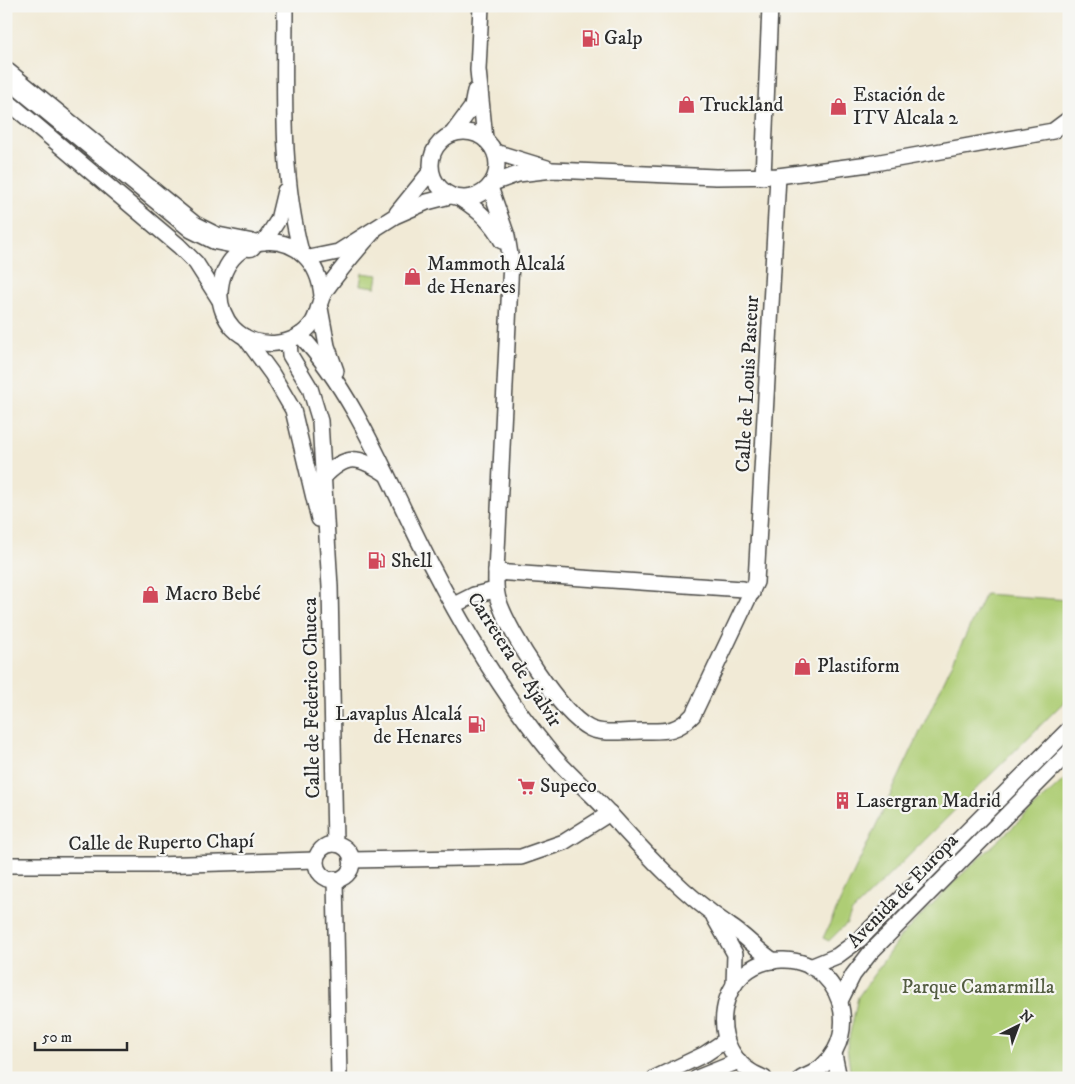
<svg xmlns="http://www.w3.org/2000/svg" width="1075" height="1084" viewBox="0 0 1075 1084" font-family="'IM FELL DW Pica',serif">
	<rect width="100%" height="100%" fill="#f6f6f2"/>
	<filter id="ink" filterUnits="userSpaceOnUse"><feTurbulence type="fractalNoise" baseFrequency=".02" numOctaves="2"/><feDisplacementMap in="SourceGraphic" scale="10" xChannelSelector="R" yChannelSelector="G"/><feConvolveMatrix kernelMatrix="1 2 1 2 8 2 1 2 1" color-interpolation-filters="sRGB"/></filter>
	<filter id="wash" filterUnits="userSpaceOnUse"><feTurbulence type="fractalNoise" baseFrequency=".0096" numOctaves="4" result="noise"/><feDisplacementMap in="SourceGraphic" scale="20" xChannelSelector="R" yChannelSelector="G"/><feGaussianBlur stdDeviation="1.12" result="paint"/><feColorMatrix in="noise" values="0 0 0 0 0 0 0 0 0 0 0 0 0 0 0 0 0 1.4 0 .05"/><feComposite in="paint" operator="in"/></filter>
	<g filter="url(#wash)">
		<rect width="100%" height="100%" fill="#f1ead6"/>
		<g fill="#aecd75" stroke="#6c7c50">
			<polygon points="362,273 378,275 376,287 360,285"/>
			<polygon points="985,594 1069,600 1069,697 851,913 847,923 829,941 823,938"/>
			<polygon points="1069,775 1069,1078 851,1078 847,1047 858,997 900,937 959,877"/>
		</g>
	</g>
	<g filter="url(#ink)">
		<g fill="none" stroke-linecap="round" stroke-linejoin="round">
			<defs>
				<g id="minor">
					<path d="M285 6C285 88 280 172 301 252"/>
					<polyline points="481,6 478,70 485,139"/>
					<polyline points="6,100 179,246 196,263 219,299"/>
					<circle cx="464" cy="165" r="33"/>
					<polyline points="452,134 472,107 475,91"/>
					<polyline points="495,152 547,168"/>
					<polyline points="763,177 770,6"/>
					<polyline points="493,183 518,174 553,170 716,177 778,176 869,164 1053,131 1069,119"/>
					<path d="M490 187 507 236 511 261 496 572C496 583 495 592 499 602 510 634 560 713 589 728 603 735 626 731 642 731 665 731 676 733 693 715L756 582 778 176"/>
					<path d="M461 199C479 210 492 222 502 241"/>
					<polyline points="397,213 431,171"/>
					<polyline points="264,242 278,220 285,191"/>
					<polyline points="309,258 338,252 395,216 427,202 450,196"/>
					<path d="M322 296C316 223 223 225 220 293 219 305 225 319 233 328 254 350 295 349 313 322 319 312 319 300 325 291 340 270 356 251 373 232"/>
					<polyline points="320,308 327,346 336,371"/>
					<path d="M300 335C358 397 392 491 432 567 465 631 504 696 550 752 568 775 592 793 611 815 647 855 685 896 730 926 746 936 758 951 774 961"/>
					<polyline points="245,337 272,374 293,410 319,519"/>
					<polyline points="289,341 290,355 310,388 320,421 330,587 335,844"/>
					<path d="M323 478C347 453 358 456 386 474"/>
					<polyline points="496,572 743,589 752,593"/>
					<polyline points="454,605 474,595 495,590"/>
					<circle cx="334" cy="862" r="18"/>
					<polyline points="351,860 521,857 564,842 610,813"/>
					<polyline points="6,865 155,865 316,860"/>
					<polyline points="335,879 339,1078"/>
					<polyline points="714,917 735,954 734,985"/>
					<polyline points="810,967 837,956 860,939 1069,729"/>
					<polyline points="840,1001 853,975 870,953 1069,752"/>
					<polyline points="834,1054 839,1078"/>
					<polyline points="655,1078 705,1054 726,1040"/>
					<polyline points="697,1078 739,1061"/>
					<path d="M764 1078C700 1055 716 958 784 960 851 962 865 1055 802 1078"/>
				</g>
				<polyline id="highway" points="6,74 193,227 215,238 250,245"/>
			</defs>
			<use href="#minor" stroke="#494845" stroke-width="18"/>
			<use href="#highway" stroke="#494845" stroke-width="25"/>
			<use href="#minor" stroke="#fff" stroke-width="15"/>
			<use href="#highway" stroke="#fff" stroke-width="22"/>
		</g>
	</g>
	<defs>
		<symbol id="fuel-bare" viewBox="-9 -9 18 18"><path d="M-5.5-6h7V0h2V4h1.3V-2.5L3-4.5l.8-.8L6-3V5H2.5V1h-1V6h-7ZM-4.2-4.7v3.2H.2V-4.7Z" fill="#d1495b" stroke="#f6f6f2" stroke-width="2.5" paint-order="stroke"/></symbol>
		<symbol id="shop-bare" viewBox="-9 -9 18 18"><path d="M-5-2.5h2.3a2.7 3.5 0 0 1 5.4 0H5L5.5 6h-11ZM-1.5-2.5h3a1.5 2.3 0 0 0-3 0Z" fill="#d1495b" stroke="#f6f6f2" stroke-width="2.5" paint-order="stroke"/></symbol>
		<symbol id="supermarket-bare" viewBox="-9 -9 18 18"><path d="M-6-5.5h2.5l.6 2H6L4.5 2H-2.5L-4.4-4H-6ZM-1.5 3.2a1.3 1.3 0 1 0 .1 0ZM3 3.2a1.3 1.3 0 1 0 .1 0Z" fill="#d1495b" stroke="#f6f6f2" stroke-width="2.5" paint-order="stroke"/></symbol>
		<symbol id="building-bare" viewBox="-9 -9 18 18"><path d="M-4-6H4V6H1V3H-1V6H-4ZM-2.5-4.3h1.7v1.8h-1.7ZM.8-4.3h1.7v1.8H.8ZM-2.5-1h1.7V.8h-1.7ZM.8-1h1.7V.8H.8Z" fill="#d1495b" stroke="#f6f6f2" stroke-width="2.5" paint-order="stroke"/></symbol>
	</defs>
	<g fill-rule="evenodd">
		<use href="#fuel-bare" x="578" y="26" width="25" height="25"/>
		<use href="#shop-bare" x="674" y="92" width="25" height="25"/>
		<use href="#shop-bare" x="826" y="94" width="25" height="25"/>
		<use href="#shop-bare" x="400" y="264" width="25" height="25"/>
		<use href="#fuel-bare" x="364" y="548" width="25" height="25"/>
		<use href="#shop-bare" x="138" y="582" width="25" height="25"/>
		<use href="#shop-bare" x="790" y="654" width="25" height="25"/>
		<use href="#fuel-bare" x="464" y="712" width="25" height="25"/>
		<use href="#supermarket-bare" x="514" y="774" width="25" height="25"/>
		<use href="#building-bare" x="830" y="788" width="25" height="25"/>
	</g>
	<g text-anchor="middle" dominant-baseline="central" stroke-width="4.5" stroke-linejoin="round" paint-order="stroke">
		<g font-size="20" fill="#2b2b2b" stroke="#f6f6f2" text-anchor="start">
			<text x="604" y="38">Galp</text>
			<text x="853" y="95">Estación de<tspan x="853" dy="23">ITV Alcala 2</tspan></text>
			<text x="700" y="105">Truckland</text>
			<text x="427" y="264">Mammoth Alcalá<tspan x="427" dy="23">de Henares</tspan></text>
			<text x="391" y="561">Shell</text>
			<text x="165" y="594">Macro Bebé</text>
			<text x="817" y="666">Plastiform</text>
			<text x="462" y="714" text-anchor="end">Lavaplus Alcalá<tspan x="462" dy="23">de Henares</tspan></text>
			<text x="540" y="786">Supeco</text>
			<text x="856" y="801">Lasergran Madrid</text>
		</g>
		<g font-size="20" fill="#2b2b2b" stroke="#f6f6f2">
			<text transform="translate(748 384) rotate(-87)">Calle de Louis Pasteur</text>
			<text transform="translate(514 660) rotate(57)">Carretera de Ajalvir</text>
			<text transform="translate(312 698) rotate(-91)">Calle de Federico Chueca</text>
			<text transform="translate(161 843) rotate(-1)">Calle de Ruperto Chapí</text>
			<text transform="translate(903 891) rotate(-46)">Avenida de Europa</text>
		</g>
		<g font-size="20" fill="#525c41" stroke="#f6f6f2">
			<text x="978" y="987">Parque Camarmilla</text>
		</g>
	</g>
	<rect width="1075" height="1084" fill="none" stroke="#f6f6f2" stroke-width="25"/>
	<g transform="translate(1018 1026) rotate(42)" stroke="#f6f6f2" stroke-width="4" paint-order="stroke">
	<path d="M0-4L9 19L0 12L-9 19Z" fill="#2b2b2b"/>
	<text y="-8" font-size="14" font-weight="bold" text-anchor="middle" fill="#2b2b2b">N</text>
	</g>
	<path d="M35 1042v8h92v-8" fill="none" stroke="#2b2b2b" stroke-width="2.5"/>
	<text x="42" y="1042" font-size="15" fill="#2b2b2b" stroke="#f6f6f2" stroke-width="4" paint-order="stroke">50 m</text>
</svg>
